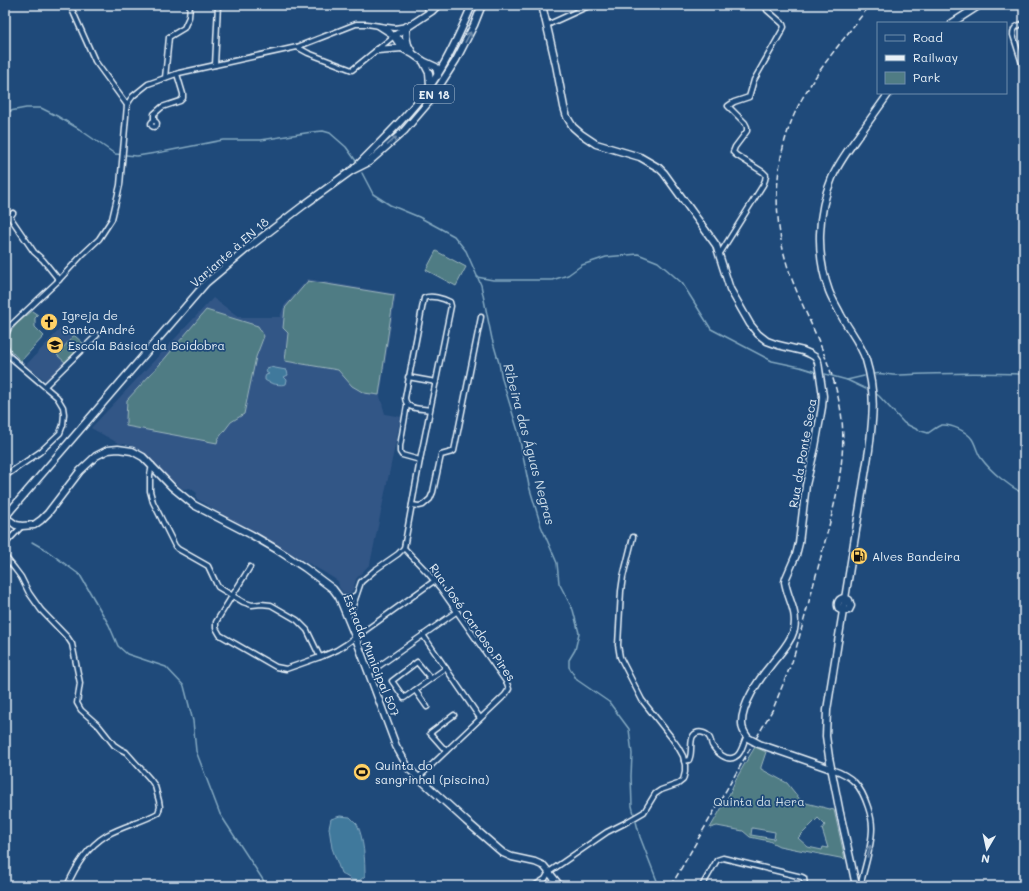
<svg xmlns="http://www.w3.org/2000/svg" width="1029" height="891" viewBox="0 0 1029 891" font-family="Mali,sans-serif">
	<rect width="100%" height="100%" fill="#1f4a7a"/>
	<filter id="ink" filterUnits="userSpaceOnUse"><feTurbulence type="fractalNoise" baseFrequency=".025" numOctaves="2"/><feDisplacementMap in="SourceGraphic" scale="8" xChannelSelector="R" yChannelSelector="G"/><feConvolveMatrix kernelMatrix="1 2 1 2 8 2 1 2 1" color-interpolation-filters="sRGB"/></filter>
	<g filter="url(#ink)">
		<g fill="#325686">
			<polygon points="308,279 396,294 380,396 385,414 401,417 370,564 356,579 353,590 349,594 344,594 339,587 338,581 322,571 226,517 197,499 196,497 197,493 190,488 183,489 169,478 142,451 133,446 118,443 91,428 213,298 239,317 280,317 284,306"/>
			<polygon points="63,326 74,335 57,354 66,363 47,382 26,365"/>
		</g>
		<g fill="#507c84" stroke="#9cb6be" fill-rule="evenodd">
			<polygon points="436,251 466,267 456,286 426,270"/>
			<polygon points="308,281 394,295 379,395 364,393 352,386 338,370 285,361 288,333 283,328 285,308"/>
			<polygon points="206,310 258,326 264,336 256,357 244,414 231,422 218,439 217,443 126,426 126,419 127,400 161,363"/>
			<path d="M32 311 38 315 35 318V327L44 336 21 361C17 357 13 354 10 349 2 332 22 320 32 311Z"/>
			<polygon points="74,335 85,345 66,363 57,355"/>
			<path d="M755 747 766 752 761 767V769L787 783 802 802 834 810 845 859 779 846 769 841 750 837 743 831 717 826 710 828 729 795 736 779 744 765ZM818 818 825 825 822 829 828 848 823 847 822 850 808 847 798 838ZM752 828 775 832 774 839 751 835Z"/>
		</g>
		<g fill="#41799c" stroke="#84a9c1">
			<path d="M270 367 286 370 287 371 288 375 284 377 287 380 286 384C281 386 270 384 265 380V377L266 375 269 374 266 372 267 368Z"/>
			<path d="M340 816 350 817C352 819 355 822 357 824 364 838 365 861 365 876L359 881 352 880 341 873 332 848 329 828 331 819Z"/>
		</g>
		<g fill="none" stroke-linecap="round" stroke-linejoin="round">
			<g stroke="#84a9c1" stroke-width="1.5">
				<polyline points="5,114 10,111 26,108 41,108 57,116 79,129 115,154 137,156 162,152 223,140 261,140 312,132 323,131 330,133 346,147 356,161"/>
				<polyline points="362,173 373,194 390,205 419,217 454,236 466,251 481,285 492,339 499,363 502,379 518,431 529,486 541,526 557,563 559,583 573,610 579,633 575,650 569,660 569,667 577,680 609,702 629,729 632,754 631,776 632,806 640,837 659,886"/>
				<polyline points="477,277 493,280 552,280 568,275 582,265 606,257 638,254 658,262 682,283 711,329 772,361 800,367 816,372"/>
				<polyline points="825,374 847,380 866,389"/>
				<path d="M873 374C881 372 891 376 900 375 942 373 983 373 1024 374"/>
				<polyline points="847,380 864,376"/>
				<path d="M875 393 879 396 904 423 918 430 928 433C932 431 937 426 942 425 951 424 966 431 972 439 976 445 977 453 981 458 991 472 1009 486 1024 494"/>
				<polyline points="32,542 46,550 80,575 109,625 118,646 127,654 166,667 184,686 193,721 196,751 220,814 267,886"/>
			</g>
			<defs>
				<g id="street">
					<polyline points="70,5 95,61 127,105"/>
					<polyline points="426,5 429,13"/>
					<path d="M1024 23C1017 26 1013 27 1013 35L1024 70"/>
					<polyline points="547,25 591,5"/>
					<polyline points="378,26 392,35"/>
					<polyline points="387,27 395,28 407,26"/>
					<polyline points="297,47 308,53 352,70 394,36"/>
					<polyline points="215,65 218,5"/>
					<polyline points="165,78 169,37 184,28 189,17 190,5"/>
					<circle cx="154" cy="124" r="3"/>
					<polyline points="154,121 154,114 162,107 180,101 183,98 183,94 177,74"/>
					<polyline points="13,213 10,217 34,252 43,260 59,280"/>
					<polyline points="719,255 763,185 765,180 766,175 763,172 736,155 733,152 735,147 747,131 747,127 745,123 728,106 734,102 749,97 754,80 783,29 784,27 783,24 767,10"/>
					<polyline points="5,337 9,327 59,280 83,254 99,239 112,219 120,185 127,105 130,100 133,96 148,84 179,73 297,47 356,24 367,24 386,27 394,36"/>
					<polyline points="5,346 9,356 57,397 63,407 64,414 63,425 60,433 40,452 5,476"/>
					<polyline points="408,377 436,382"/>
					<polyline points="45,386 97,335"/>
					<path d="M407 405 400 446V452L402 455 420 460 450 311 451 306 450 302C443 298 431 295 424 298L405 398C406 410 420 408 430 410"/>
					<polyline points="152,465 150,475 150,491 153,502 175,546 178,549 208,566 216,583 218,587 243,602 252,605 261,604 271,605 297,620 307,630 320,657"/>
					<polyline points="412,505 419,506 423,505 430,499 433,492 441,455 452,452 454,451 481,317"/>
					<polyline points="5,544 22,526"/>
					<polyline points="404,548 427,572 441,589 507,683 509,689 505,695 418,778"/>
					<path d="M5 555 7 559 15 569 21 577 29 593 41 610 68 638 72 644 80 683 77 703 81 710 99 726 114 745 120 749 126 752 150 779 155 786 159 801 160 807 158 813C142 822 123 826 107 835 87 847 76 866 67 886"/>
					<polyline points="250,567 216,622 216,628 220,635 276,667 286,669 323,656 337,650 345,645 434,581"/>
					<path d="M339 597C347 600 350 599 356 595"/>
					<polyline points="348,618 350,614 361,582 375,570 398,554 404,548 420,460"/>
					<polyline points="423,635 480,718"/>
					<polyline points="369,673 456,612"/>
					<polyline points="431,679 417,662 392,681 404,698 446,668"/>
					<polyline points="415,690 427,707"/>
					<polyline points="446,751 430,733 454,715"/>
					<path d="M684 761 689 760 690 757C692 751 690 741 693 736 697 730 706 732 709 737 711 739 711 743 712 745 716 752 727 762 735 757 742 754 743 742 747 736"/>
					<path d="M831 769C853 776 861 786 868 807 870 813 872 820 872 828 872 845 866 862 862 879L861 883 855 885"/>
					<polyline points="534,886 545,879 549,872 607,832 625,823 644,812 655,794 661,790 678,784 683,780 685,772 685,765 683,756 678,747 671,737 642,700 620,657 618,645 621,591 623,577 633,537"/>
					<polyline points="702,886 717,860 723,858 802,877 804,878 805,886"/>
				</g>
				<g id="secondary">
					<path d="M542 5 556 65 564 107 567 117 573 127 581 134 596 144 640 157 659 168 664 173 716 245 730 289 750 324 758 334 767 341 778 345 803 351 810 354 815 357 818 362 823 396 822 407 815 447 806 485 799 543 796 555 786 578 785 582C788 600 798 611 794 630 790 644 778 655 770 666 759 679 741 706 742 724 742 729 745 734 748 738"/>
					<polyline points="952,23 980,5"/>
					<polyline points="394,36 432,11 438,5"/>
					<polyline points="5,517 16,525 22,526 34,525 41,520 48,513 80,471 96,456 108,450 118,449 132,451 143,457 172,487 194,505 252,535 276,549 305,568 333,589 339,597 355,636 396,746 409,769 466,821 503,853 512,857 535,862 544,866 560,886"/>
					<polyline points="843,611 849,610 851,606 849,600 845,598"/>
					<path d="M843 611 839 609C836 603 839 598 845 598"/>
					<polyline points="759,744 831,769"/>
					<path d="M856 886 851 862 840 813 829 757 826 736 827 710 869 450C873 417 876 393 866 360 861 344 849 330 841 315 837 307 832 299 829 291 816 255 817 213 832 178 839 162 849 149 859 135 869 121 879 107 889 93"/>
				</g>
				<g id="primary">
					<polyline points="407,26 406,36 408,45"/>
					<polyline points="394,36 402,48 413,54 423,61 436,67 438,76"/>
					<polyline points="397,38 408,45 412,52"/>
					<polyline points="377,50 402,48"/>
					<polyline points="423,61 429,73 430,85"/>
					<path d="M355 168C384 138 416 109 438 74 452 52 462 28 472 5"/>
					<polyline points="10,511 206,283 249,247 304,205 351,171 369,162 404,131 429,102 456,60 474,25 482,5"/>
				</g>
			</defs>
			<use href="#street" stroke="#e8f1f8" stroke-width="7"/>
			<use href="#secondary" stroke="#e8f1f8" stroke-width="9"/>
			<use href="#primary" stroke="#e8f1f8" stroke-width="9"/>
			<use href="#street" stroke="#1f4a7a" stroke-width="4"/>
			<use href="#secondary" stroke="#1f4a7a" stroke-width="6"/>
			<use href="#primary" stroke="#1f4a7a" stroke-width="6"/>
			<path stroke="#e8f1f8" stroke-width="1.5" stroke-dasharray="6 3" stroke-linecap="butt" d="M671 886 773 709 792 662 796 649C805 616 814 583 823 549 834 507 846 464 842 420 837 373 813 331 795 287 770 227 770 155 803 97 822 64 847 35 870 5"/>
			<defs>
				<polyline id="secondary-bridge" points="748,738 759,744"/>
				<polyline id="primary-bridge" points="5,518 10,511"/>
			</defs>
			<use href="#secondary-bridge" stroke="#e8f1f8" stroke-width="9" stroke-linecap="butt"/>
			<use href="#primary-bridge" stroke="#e8f1f8" stroke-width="9" stroke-linecap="butt"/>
			<use href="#secondary-bridge" stroke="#1f4a7a" stroke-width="6"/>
			<use href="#primary-bridge" stroke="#1f4a7a" stroke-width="6"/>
		</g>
		<defs><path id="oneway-shaft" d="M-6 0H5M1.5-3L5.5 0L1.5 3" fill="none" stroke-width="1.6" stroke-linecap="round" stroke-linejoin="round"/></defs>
		<g stroke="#6f8dac">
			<use href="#oneway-shaft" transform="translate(468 37) rotate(-62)"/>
			<use href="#oneway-shaft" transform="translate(392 141) rotate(-42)"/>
			<use href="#oneway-shaft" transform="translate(869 851) rotate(-77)"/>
		</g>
	</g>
	<defs>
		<symbol id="church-disc" viewBox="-11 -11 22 22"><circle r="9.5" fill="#ffd166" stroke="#1f4a7a"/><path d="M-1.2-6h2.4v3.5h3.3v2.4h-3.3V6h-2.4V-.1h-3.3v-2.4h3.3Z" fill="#111"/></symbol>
		<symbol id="school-disc" viewBox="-11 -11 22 22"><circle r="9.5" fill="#ffd166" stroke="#1f4a7a"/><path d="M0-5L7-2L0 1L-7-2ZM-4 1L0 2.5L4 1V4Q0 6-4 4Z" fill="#111"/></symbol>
		<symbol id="fuel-disc" viewBox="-11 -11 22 22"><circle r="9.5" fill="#ffd166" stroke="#1f4a7a"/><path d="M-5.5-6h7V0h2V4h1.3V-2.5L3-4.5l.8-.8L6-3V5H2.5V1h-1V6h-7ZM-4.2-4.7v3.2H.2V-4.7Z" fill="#111"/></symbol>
		<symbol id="stadium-disc" viewBox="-11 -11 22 22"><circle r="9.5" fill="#ffd166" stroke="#1f4a7a"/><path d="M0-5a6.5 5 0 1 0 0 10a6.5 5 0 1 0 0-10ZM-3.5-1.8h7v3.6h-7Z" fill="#111"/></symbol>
	</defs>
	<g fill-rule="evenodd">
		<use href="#church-disc" x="39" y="312" width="20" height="20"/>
		<use href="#school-disc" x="45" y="335" width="20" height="20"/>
		<use href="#fuel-disc" x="849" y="546" width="20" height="20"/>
		<use href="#stadium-disc" x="352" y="762" width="20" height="20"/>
	</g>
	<g text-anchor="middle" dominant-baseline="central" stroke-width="3.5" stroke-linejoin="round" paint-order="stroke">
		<rect fill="#1f4a7a" stroke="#acbfd2" stroke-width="1" x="414" y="85" width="40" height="18" rx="3"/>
		<g font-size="11" font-weight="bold" fill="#e8f1f8">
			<text x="434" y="94">EN 18</text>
		</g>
		<g font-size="12" fill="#e8f1f8" stroke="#1f4a7a">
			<text transform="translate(229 252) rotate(-41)">Variante à EN 18</text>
			<text transform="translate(802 453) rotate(-80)">Rua da Ponte Seca</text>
			<text transform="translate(473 622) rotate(55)">Rua José Cardoso Pires</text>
			<text transform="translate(372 655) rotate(68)">Estrada Municipal 507</text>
		</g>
		<g font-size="12" fill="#e8f1f8" stroke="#1f4a7a" text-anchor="start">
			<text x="62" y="315">Igreja de<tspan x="62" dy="14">Santo André</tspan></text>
			<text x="68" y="345">Escola Básica da Boidobra</text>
			<text x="872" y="556">Alves Bandeira</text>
			<text x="375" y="765">Quinta do<tspan x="375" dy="14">sangrinhal (piscina)</tspan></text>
		</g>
		<g font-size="12" fill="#d1dfe7" stroke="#1f4a7a">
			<text x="759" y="801">Quinta da Hera</text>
		</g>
		<g font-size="13" font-style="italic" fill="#cfdfea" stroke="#1f4a7a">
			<text transform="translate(530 444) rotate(75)">Ribeira das Águas Negras</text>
		</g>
	</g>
	<rect width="1029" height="891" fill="none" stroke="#1f4a7a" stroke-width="20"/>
	<rect x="10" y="10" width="1009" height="871" fill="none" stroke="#e8f1f8" stroke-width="1.5" filter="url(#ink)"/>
	<rect x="877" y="22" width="130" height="72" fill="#1f4a7a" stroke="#6f8dac"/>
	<rect x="885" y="35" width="20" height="6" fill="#1f4a7a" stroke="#6f8dac"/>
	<text x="913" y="42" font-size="12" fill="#e8f1f8">Road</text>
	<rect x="885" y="55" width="20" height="6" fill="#e8f1f8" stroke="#6f8dac"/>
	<text x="913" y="62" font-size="12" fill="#e8f1f8">Railway</text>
	<rect x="885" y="72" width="20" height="12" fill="#507c84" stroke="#6f8dac"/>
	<text x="913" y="82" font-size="12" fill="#e8f1f8">Park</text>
	<g transform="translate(987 849) rotate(189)" stroke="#1f4a7a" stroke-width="3" paint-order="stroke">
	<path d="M0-3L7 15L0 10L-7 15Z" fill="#e8f1f8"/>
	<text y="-6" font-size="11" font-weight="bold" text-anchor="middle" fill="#e8f1f8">N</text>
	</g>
</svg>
